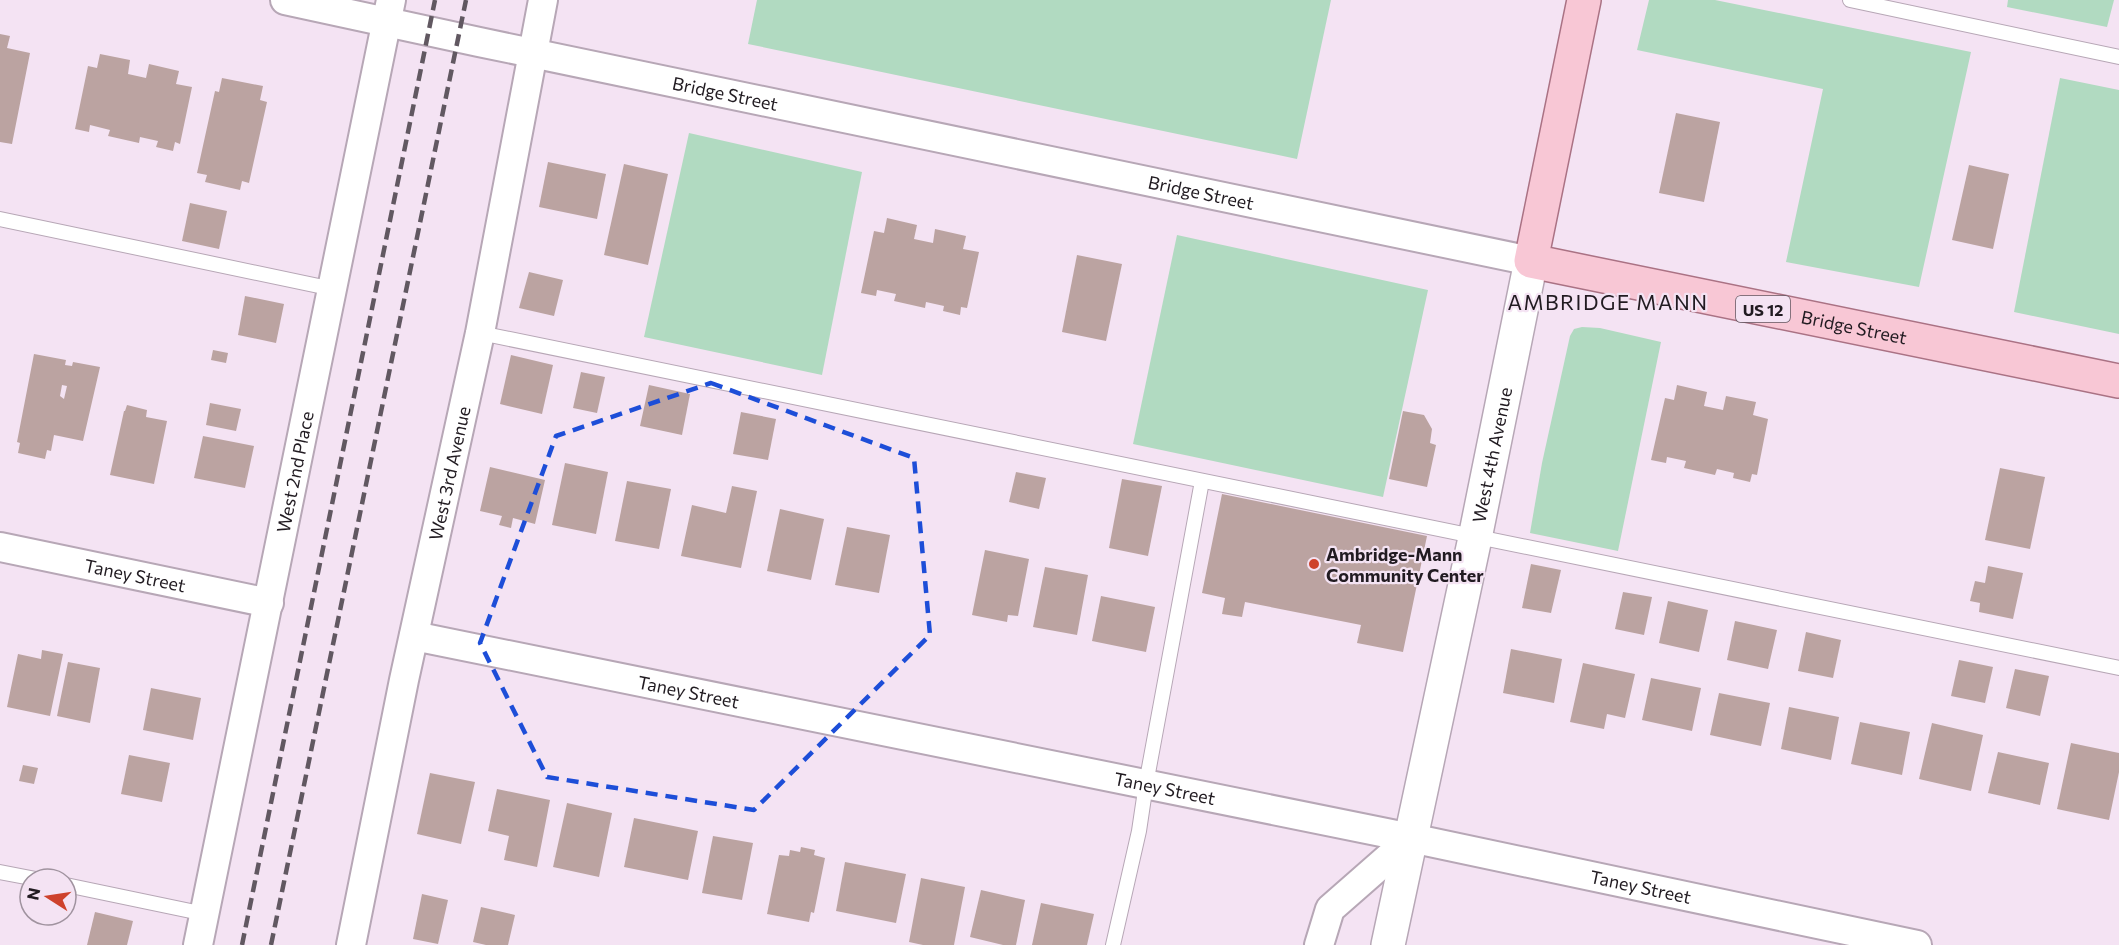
<svg xmlns="http://www.w3.org/2000/svg" width="2119" height="945" viewBox="0 0 2119 945" font-family="Commissioner,sans-serif">
	<rect width="100%" height="100%" fill="#f4e3f3"/>
	<g fill="#b1dac1">
		<polygon points="757,0 1331,0 1297,159 748,44"/>
		<polygon points="1649,0 1715,0 1971,52 1919,287 1786,262 1823,89 1637,50"/>
		<polygon points="2008,0 2114,0 2107,27 2007,7"/>
		<polygon points="2060,78 2119,90 2119,334 2014,312"/>
		<polygon points="689,133 862,172 822,375 644,337"/>
		<polygon points="1177,235 1428,290 1383,497 1133,444"/>
		<polygon points="1582,327 1600,328 1661,342 1618,551 1530,533 1542,463 1570,336 1574,329"/>
	</g>
	<g fill="#bba3a1" fill-rule="evenodd">
		<polygon points="0,34 10,36 7,48 30,53 12,144 0,142"/>
		<polygon points="100,54 130,60 128,74 146,78 149,64 179,71 176,84 192,87 180,144 175,142 173,151 156,147 158,141 140,137 139,143 108,136 110,130 90,125 89,132 75,129 88,66 97,68"/>
		<polygon points="222,78 263,86 260,100 267,102 249,183 242,181 240,190 205,182 207,175 197,173 215,91 219,92"/>
		<polygon points="1676,113 1720,122 1704,202 1659,193"/>
		<polygon points="548,162 606,174 597,219 539,207"/>
		<polygon points="624,164 668,174 648,265 604,255"/>
		<polygon points="1969,165 2009,174 1993,249 1952,240"/>
		<polygon points="190,203 227,211 219,249 182,241"/>
		<polygon points="887,218 917,225 914,239 933,243 935,229 966,236 963,249 979,252 967,308 961,307 960,315 943,311 944,306 926,302 925,308 894,301 896,294 877,290 876,296 861,293 874,231 884,233"/>
		<polygon points="1077,255 1122,264 1106,341 1062,332"/>
		<polygon points="529,272 563,280 554,316 519,308"/>
		<polygon points="245,296 284,304 276,343 238,335"/>
		<polygon points="213,350 228,353 226,363 211,360"/>
		<path d="M34 354 66 360 65 365 72 366 73 362 100 367 83 441 54 435 51 451 47 450 45 459 18 453 20 443 17 442ZM62 385 67 386 64 399 60 396Z"/>
		<polygon points="511,355 553,365 542,414 500,404"/>
		<polygon points="581,372 605,377 597,413 573,408"/>
		<polygon points="649,385 690,394 682,435 640,426"/>
		<polygon points="1677,385 1707,392 1704,406 1723,410 1726,396 1756,402 1753,415 1768,419 1757,475 1752,474 1750,482 1733,478 1734,473 1717,469 1715,475 1684,468 1686,461 1667,457 1666,463 1651,460 1665,398 1674,400"/>
		<polygon points="210,403 241,409 236,431 206,425"/>
		<polygon points="127,405 147,410 146,417 167,421 154,484 110,475 124,411 125,411"/>
		<polygon points="1403,411 1424,415 1432,429 1430,443 1436,445 1427,487 1389,479"/>
		<polygon points="741,412 776,419 768,460 733,454"/>
		<polygon points="203,436 254,446 245,488 194,478"/>
		<polygon points="565,463 608,472 596,534 552,525"/>
		<polygon points="490,467 545,480 535,524 513,518 511,528 499,525 502,516 480,511"/>
		<polygon points="2000,468 2045,477 2030,549 1985,540"/>
		<polygon points="1016,472 1046,478 1039,509 1009,502"/>
		<polygon points="1122,479 1162,486 1148,556 1109,548"/>
		<polygon points="627,481 671,489 659,549 615,541"/>
		<polygon points="732,486 757,491 741,568 681,556 692,505 726,513"/>
		<polygon points="1222,494 1427,536 1403,652 1357,643 1361,625 1245,602 1242,617 1222,614 1225,598 1202,593"/>
		<polygon points="780,509 824,519 811,580 767,571"/>
		<polygon points="847,527 890,535 879,593 835,585"/>
		<polygon points="985,550 1029,559 1018,616 1008,615 1007,622 972,615"/>
		<polygon points="1531,564 1561,570 1551,613 1522,608"/>
		<polygon points="1988,566 2023,573 2013,619 1979,612 1980,603 1970,601 1975,581 1985,583"/>
		<polygon points="1045,567 1088,575 1077,635 1033,627"/>
		<polygon points="1623,592 1652,597 1644,635 1615,629"/>
		<polygon points="1101,596 1155,607 1146,652 1092,641"/>
		<polygon points="1668,601 1708,610 1699,652 1659,643"/>
		<polygon points="1735,621 1777,630 1768,669 1727,660"/>
		<polygon points="1806,632 1841,640 1833,678 1798,671"/>
		<polygon points="1511,649 1562,659 1554,703 1503,693"/>
		<polygon points="42,650 63,654 50,716 7,707 18,654 41,659"/>
		<polygon points="1959,660 1993,667 1985,703 1951,696"/>
		<polygon points="68,662 100,668 90,723 57,716"/>
		<polygon points="1583,663 1635,674 1625,718 1607,714 1604,729 1570,722"/>
		<polygon points="2015,669 2049,676 2040,716 2006,708"/>
		<polygon points="1651,678 1701,688 1692,731 1642,720"/>
		<polygon points="151,688 201,698 193,740 143,730"/>
		<polygon points="1719,693 1770,703 1761,746 1710,735"/>
		<polygon points="1789,707 1839,717 1831,760 1781,749"/>
		<polygon points="1860,722 1910,732 1902,775 1851,764"/>
		<polygon points="1932,723 1983,735 1971,791 1919,779"/>
		<polygon points="2071,743 2119,753 2119,772 2109,820 2057,809"/>
		<polygon points="1998,752 2049,763 2040,805 1988,793"/>
		<polygon points="129,755 170,763 162,802 121,794"/>
		<polygon points="23,765 38,768 34,784 19,781"/>
		<polygon points="430,773 475,782 461,844 417,834"/>
		<polygon points="497,789 550,800 537,867 504,860 509,836 488,831"/>
		<polygon points="567,803 612,813 599,877 553,867"/>
		<polygon points="634,818 698,831 688,880 624,867"/>
		<polygon points="713,836 753,843 742,900 702,893"/>
		<polygon points="801,847 815,850 814,855 825,858 814,913 811,912 809,922 767,914 779,855 789,856 790,850 800,852"/>
		<polygon points="845,862 906,874 896,923 836,911"/>
		<polygon points="921,878 965,887 954,945 923,945 909,942"/>
		<polygon points="981,890 1025,900 1016,945 1003,945 970,937"/>
		<polygon points="422,894 448,900 438,944 413,939"/>
		<polygon points="1041,903 1094,914 1087,945 1032,945"/>
		<polygon points="481,907 515,915 508,945 486,945 473,942"/>
		<polygon points="95,912 133,921 127,945 87,945"/>
	</g>
	<g fill="none" stroke-linecap="round" stroke-linejoin="round">
		<defs>
			<g id="service">
				<polyline points="1850,0 2119,57"/>
				<polyline points="0,219 333,289"/>
				<polyline points="480,333 2119,668"/>
				<polyline points="0,872 36,879"/>
				<polyline points="66,885 205,914"/>
				<polyline points="1113,945 1139,831 1146,784 1202,481"/>
			</g>
			<g id="minor">
				<path id="s1" d="M285 0 479 42 1531 261"/>
				<path id="s2" d="M0 547 269 603"/>
				<path id="s3" d="M414 636 1411 838 1917 945"/>
				<path id="s4" d="M198 945 391 0"/>
				<path id="s5" d="M351 945 404 680 480 333 543 0"/>
				<polyline points="1319,945 1330,909 1411,838"/>
			</g>
			<g id="secondary">
				<path id="s6" d="M1388 945 1475 538 1531 261"/>
			</g>
			<g id="primary">
				<path id="s7" d="M1584 0 1531 261 2119 381"/>
			</g>
		</defs>
		<use href="#service" stroke="#b7a7b6" stroke-width="16"/>
		<use href="#minor" stroke="#b7a7b6" stroke-width="32"/>
		<use href="#secondary" stroke="#b7a7b6" stroke-width="36"/>
		<use href="#primary" stroke="#aa7284" stroke-width="36"/>
		<use href="#service" stroke="#fff" stroke-width="14"/>
		<use href="#minor" stroke="#fff" stroke-width="28"/>
		<use href="#secondary" stroke="#fff" stroke-width="33"/>
		<use href="#primary" stroke="#f8c7d5" stroke-width="33"/>
		<g stroke="#615861" stroke-width="4.5" stroke-dasharray="12 6" stroke-linecap="butt">
			<polyline points="242,945 435,0"/>
			<polyline points="271,945 466,0"/>
		</g>
	</g>
	<path fill="none" stroke="#1d4ed8" stroke-width="4.5" stroke-dasharray="12 8" stroke-linejoin="round" d="M711 383 914 458 930 635 754 810 547 777 480 643 556 436Z"/>
	<circle fill="#ce422c" stroke="#f4e3f3" stroke-width="2" cx="1314" cy="564" r="6"/>
	<g text-anchor="middle" dominant-baseline="central" stroke-width="4.5" stroke-linejoin="round" paint-order="stroke">
		<rect fill="#f4e3f3" stroke="#605760" stroke-width="1.5" x="1736" y="296" width="54" height="26" rx="4.5"/>
		<g font-size="16" font-weight="bold" fill="#211b21">
			<text x="1763" y="309">US 12</text>
		</g>
		<g font-size="18" fill="#211b21" stroke="#f4e3f3">
			<text stroke="none"><textPath href="#s1" startOffset="450">Bridge Street</textPath></text>
			<text stroke="none"><textPath href="#s1" startOffset="936">Bridge Street</textPath></text>
			<text stroke="none"><textPath href="#s7" startOffset="596">Bridge Street</textPath></text>
			<text stroke="none"><textPath href="#s6" startOffset="501">West 4th Avenue</textPath></text>
			<text stroke="none"><textPath href="#s4" startOffset="483">West 2nd Place</textPath></text>
			<text stroke="none"><textPath href="#s5" startOffset="482">West 3rd Avenue</textPath></text>
			<text stroke="none"><textPath href="#s2" startOffset="138">Taney Street</textPath></text>
			<text stroke="none"><textPath href="#s3" startOffset="280">Taney Street</textPath></text>
			<text stroke="none"><textPath href="#s3" startOffset="766">Taney Street</textPath></text>
			<text stroke="none"><textPath href="#s3" startOffset="1252">Taney Street</textPath></text>
		</g>
		<g font-size="18" font-weight="bold" fill="#211b21" stroke="#f4e3f3" text-anchor="start">
			<text x="1326" y="554">Ambridge-Mann<tspan x="1326" dy="21">Community Center</tspan></text>
		</g>
		<g font-size="21" letter-spacing="1.5" fill="#211b21" stroke="#f4e3f3">
			<text x="1608" y="301">AMBRIDGE MANN</text>
		</g>
	</g>
	<g transform="translate(48 897) rotate(282)"><circle r="28" fill="#f4e3f3" stroke="#a0939f" stroke-width="1.5"/>
	<path d="M0-4.5L10 22L0 15L-10 22Z" fill="#ce422c"/>
	<text y="-9" font-size="16" font-weight="bold" text-anchor="middle" fill="#211b21">N</text>
	</g>
</svg>
